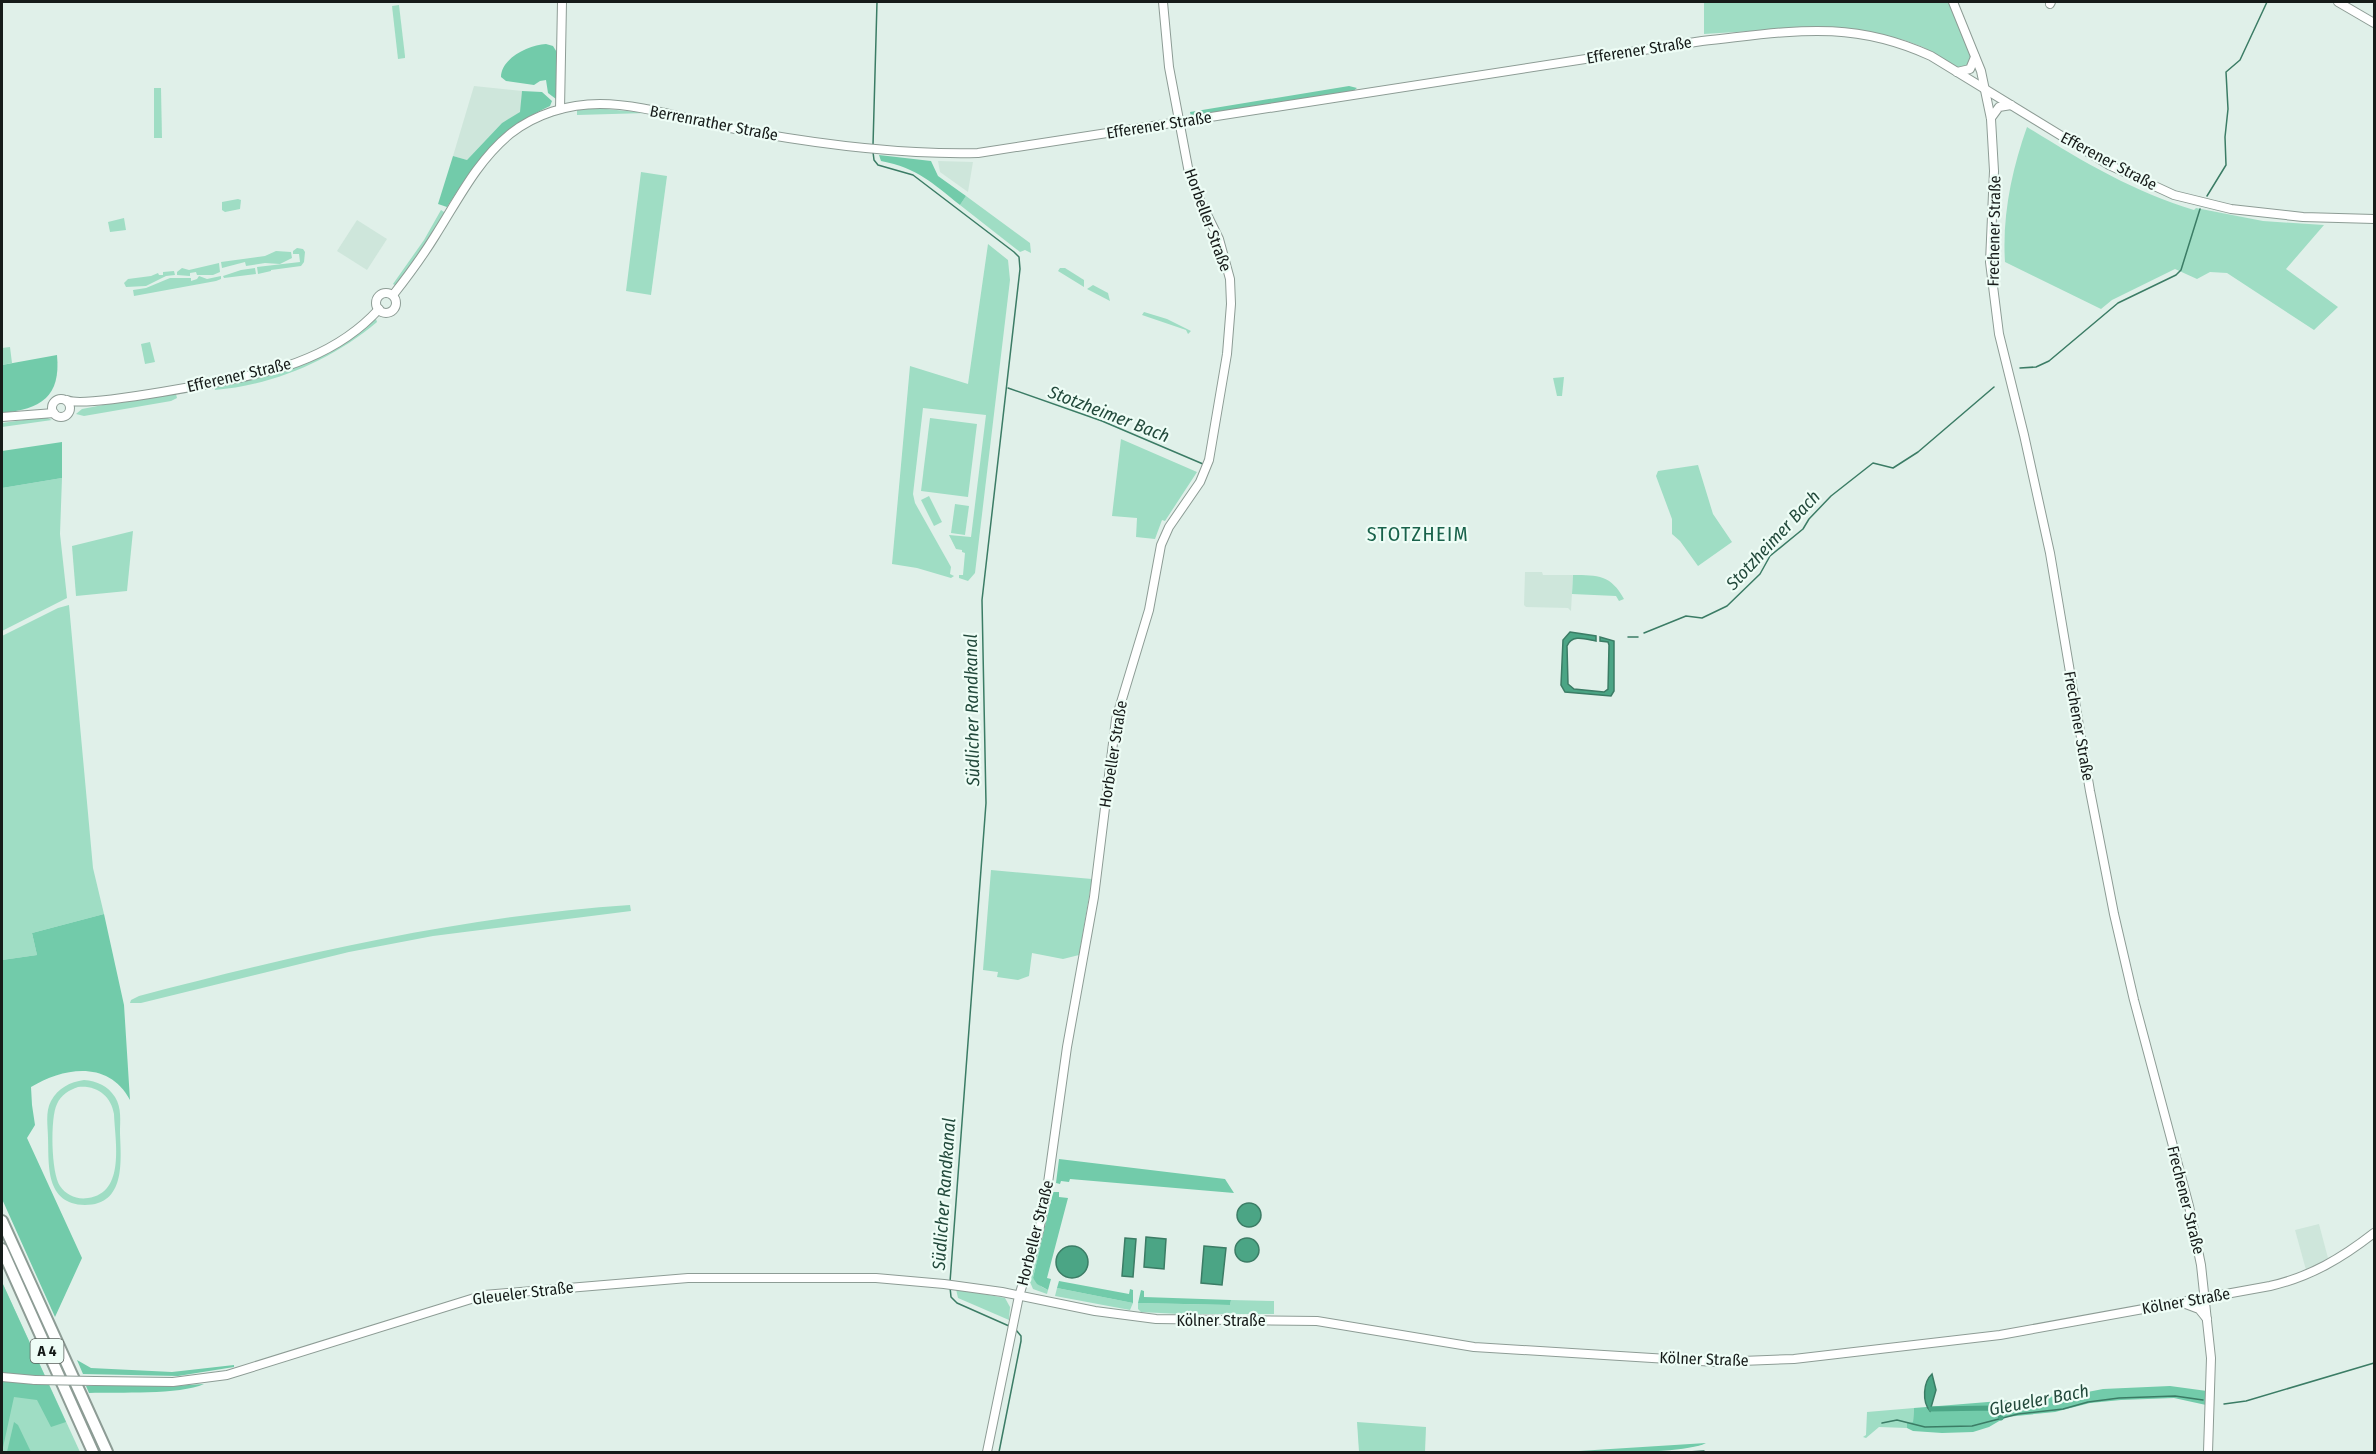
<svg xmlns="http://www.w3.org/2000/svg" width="2376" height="1454" viewBox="0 0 2376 1454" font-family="'Fira Sans Condensed',sans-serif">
	<rect width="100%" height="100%" fill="#e0f0e9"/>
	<g fill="#cee6db">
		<polygon points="474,86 522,91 521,112 502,123 467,160 453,156"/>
		<polygon points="938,161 973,162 968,192 940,172"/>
		<polygon points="357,220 387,239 367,270 337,251"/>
		<polygon points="1525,572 1542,572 1543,575 1573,575 1571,611 1568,608 1526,607 1524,605"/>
		<polygon points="2319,1224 2328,1258 2306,1270 2295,1230"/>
	</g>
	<g fill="#9fddc4" fill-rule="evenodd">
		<polygon points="1704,2 1950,2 1972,56 1969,66 1959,68 1923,47 1904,40 1856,29 1816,27 1704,34"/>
		<polygon points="399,5 405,56 405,58 398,59 392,6"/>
		<polygon points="154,88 161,88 162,138 154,138"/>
		<polygon points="596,108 647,113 577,115 577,110"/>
		<path d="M2027 127C2080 160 2133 192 2194 210L2196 208 2263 221 2324 225 2286 269 2338 307 2314 330 2227 273 2210 272 2197 279 2175 269 2112 300 2101 309 2005 262C2002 216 2012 169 2027 127Z"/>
		<polygon points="641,172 667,176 651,295 626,291"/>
		<polygon points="966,196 1030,243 1031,253 1025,250 1020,252 960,205"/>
		<polygon points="238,199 241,200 240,209 225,212 222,210 222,202"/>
		<polygon points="441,210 444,212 444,215 414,263 396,286 393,284 424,240"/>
		<polygon points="124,218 126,230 110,232 108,222"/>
		<polygon points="988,244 1008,260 1010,280 975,573 968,581 959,578 959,575 963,575 965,553 962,552 962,550 956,549 949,535 971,537 986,415 923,408 913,494 915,503 951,567 950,574 954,576 951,578 917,568 892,564 910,366 968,384"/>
		<polygon points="297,248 303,249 305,252 304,262 301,266 271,270 271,271 258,274 257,267 300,262 299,254 293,254 293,251"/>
		<polygon points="276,251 291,252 292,258 280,264 265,263 246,266 245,262 222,268 221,262 265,256"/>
		<polygon points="219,263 220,272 213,275 197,275 196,272 190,273 190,276 177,275 177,272 182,268 189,270"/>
		<polygon points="255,268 256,274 224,278 223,276 241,270"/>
		<polygon points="1060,268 1065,268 1084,280 1084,287 1058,271"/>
		<polygon points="174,271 175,275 166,276 146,286 126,287 124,283 128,279 151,276 158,273 159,275 163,275 163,272"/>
		<polygon points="199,276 207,279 221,276 221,279 216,281 134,296 133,290 146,288 170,278 191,278 191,281 197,279"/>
		<polygon points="1093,285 1108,293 1110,301 1087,289"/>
		<polygon points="1144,312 1167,319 1191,331 1188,334 1186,330 1142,315"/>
		<path d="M376 319 377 322C332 360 274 385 215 390L214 386 247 380 351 337Z"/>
		<polygon points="150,342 155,362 145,364 141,344"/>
		<polygon points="10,347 12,363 2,365 2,348"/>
		<polygon points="1564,377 1562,396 1557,396 1553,378"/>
		<polygon points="171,392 176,394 177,398 171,401 84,416 76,414 82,409"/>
		<polygon points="45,417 52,420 2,427 2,423"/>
		<polygon points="930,418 977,424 968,497 921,491"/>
		<polygon points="1121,439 1197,472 1165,521 1162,520 1155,539 1136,537 1137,518 1112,516"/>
		<polygon points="1698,465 1713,514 1732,542 1698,566 1680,541 1672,534 1672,519 1656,476 1658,471"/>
		<polygon points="62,478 60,534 67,598 2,631 2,488"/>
		<polygon points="929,496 942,522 934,526 921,500"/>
		<polygon points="955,504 969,506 965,535 951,533"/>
		<polygon points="133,531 127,591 76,596 72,546"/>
		<path d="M1573 575C1598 575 1611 575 1624 599L1619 601 1616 596 1572 594Z"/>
		<polygon points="69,605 93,868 104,914 32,933 37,955 2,960 2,636 58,608"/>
		<polygon points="991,870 1092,879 1079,955 1063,959 1032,953 1029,976 1018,980 997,977 998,972 983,970"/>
		<path d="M630 905 631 911 433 936 349 952 141 1003H130L131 1000 139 996C300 954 463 916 630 905Z"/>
		<path d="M84 1080C97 1081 108 1086 115 1097 122 1108 120 1122 120 1133 121 1161 126 1205 85 1205 45 1204 49 1165 48 1138 48 1126 45 1112 51 1101 58 1088 70 1082 84 1080ZM78 1087C97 1085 111 1096 114 1114 115 1141 126 1193 88 1198 77 1200 66 1195 60 1186 51 1174 50 1117 57 1104 61 1095 69 1090 78 1087Z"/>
		<polygon points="1053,1192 1033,1278 1042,1287 1048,1290 1047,1294 1033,1289 1030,1282"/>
		<polygon points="2,1282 80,1452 2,1452"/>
		<polygon points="1057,1288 1133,1303 1130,1310 1055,1296"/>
		<polygon points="956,1289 1005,1298 1010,1307 1009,1320 958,1298"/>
		<polygon points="1231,1300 1274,1301 1274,1314 1180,1314 1141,1312 1138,1309 1138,1303 1227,1305 1230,1305"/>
		<polygon points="1914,1408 1913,1422 1907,1423 1907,1428 1879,1427 1866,1438 1863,1437 1866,1435 1867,1412"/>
		<polygon points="1357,1422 1426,1427 1425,1452 1359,1452"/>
	</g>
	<g fill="#72cbaa">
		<path d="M546 44 553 46 558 54 556 99 548 93 546 80 540 81 534 85 506 81 501 77C501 58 529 45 546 44Z"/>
		<polygon points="1349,86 1357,88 1352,92 1191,116 1190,112"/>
		<path d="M522 91 542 92 552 101 550 106C497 131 478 159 447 207L438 204 453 156 467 160 502 123 520 112Z"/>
		<path d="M879 155 931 161 938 176 966 196 960 205C932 183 918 168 881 161Z"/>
		<path d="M57 355C61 397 41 409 2 413V365Z"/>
		<polygon points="62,442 62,478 2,488 2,451"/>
		<path d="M104 914 124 1005 130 1100C109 1060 64 1067 31 1087L32 1105 35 1125 27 1138 82 1258 55 1317 2 1199V960L37 955 32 933Z"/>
		<polygon points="1059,1159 1225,1179 1234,1193 1070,1179 1069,1182 1061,1181 1060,1184 1056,1183"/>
		<polygon points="1053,1192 1059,1192 1059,1197 1068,1198 1047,1278 1051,1279 1048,1290 1037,1284 1033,1278"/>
		<polygon points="1059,1281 1129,1294 1130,1289 1133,1290 1133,1303 1057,1288"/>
		<polygon points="2,1282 66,1422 51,1427 37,1400 14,1397 2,1452"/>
		<polygon points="1141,1290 1144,1291 1144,1297 1231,1300 1230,1305 1138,1303"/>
		<polygon points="77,1360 91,1368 172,1372 234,1365 234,1367 178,1376 83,1374"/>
		<path d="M204 1384C180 1395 118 1392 89 1393L86 1386H172Z"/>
		<polygon points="2170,1386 2207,1391 2206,1405 2174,1398 2121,1400 2090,1403 2055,1412 2006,1417 1989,1427 1973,1432 1942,1433 1913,1431 1907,1428 1907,1423 1913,1422 1914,1408 2072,1395 2103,1389"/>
		<polygon points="14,1422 18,1425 31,1452 7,1452"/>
		<path d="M1706 1443C1685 1454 1592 1453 1563 1452Z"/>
	</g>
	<g fill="#4ba585" stroke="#3b7c65" stroke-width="1.5">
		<path d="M1570 632 1596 636V641C1585 639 1572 634 1567 646L1568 684 1574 689 1604 692 1608 689 1609 645 1608 642 1600 641V637L1614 641V691L1611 696 1565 692 1561 685 1563 640Z"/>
		<circle cx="1249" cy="1215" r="12"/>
		<polygon points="1146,1237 1166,1239 1164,1269 1144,1267"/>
		<polygon points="1125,1238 1136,1239 1133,1277 1122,1276"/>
		<circle cx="1247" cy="1250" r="12"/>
		<circle cx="1072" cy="1262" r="16"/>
		<polygon points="1204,1246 1226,1248 1222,1285 1201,1283"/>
		<path d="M1932 1374 1936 1390 1930 1411C1922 1402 1923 1382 1932 1374Z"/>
	</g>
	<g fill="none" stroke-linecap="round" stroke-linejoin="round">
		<g stroke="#3b7c65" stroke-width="1.5">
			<polyline points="873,145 877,2"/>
			<polyline points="873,152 874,160 878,165 913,175 1014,252 1019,257 1020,269 982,600 986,803 950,1282"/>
			<polyline points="2207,196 2226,165 2225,137 2228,109 2226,72 2240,60 2267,2"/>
			<polyline points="2020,368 2036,367 2049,361 2118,303 2176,275 2181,270 2200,209"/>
			<polyline points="1008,388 1102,421 1203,464"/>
			<polyline points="1644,633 1686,616 1702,618 1727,606 1760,574 1770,556 1803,529 1809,519 1831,496 1873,463 1893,468 1918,452 1994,387"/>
			<polyline points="1628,637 1638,637"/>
			<polyline points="950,1287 951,1297 957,1303 1009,1326"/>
			<polyline points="2224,1404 2246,1401 2374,1363"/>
			<polyline points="1882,1423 1897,1420 1925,1427 1972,1426 2018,1414 2063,1409 2088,1402 2119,1398 2175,1396 2203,1400"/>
			<polyline points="999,1452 1021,1341 1021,1336 1016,1330"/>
			<polyline points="1688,1452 1704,1451"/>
		</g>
		<polyline stroke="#4ba585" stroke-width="5" points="1931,1409 1993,1408 1998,1411 2001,1418"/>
		<defs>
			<g id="secondary">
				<polyline points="1953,2 1981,71 1991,119 1994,171 1990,262 1999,334 2024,435 2050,553 2090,791 2114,914 2134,1000 2189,1206 2201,1265 2211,1358 2208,1452"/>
				<polyline points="2338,2 2374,23"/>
				<polyline points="2050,4 2051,2"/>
				<polyline points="1957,72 1970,69 1975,57"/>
				<polyline points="560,109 562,2"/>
				<polyline points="1991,118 1999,107 2011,105"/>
				<circle cx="386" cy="303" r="10"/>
				<path d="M393 295C408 276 422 257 435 236 458 200 477 161 510 134 535 114 568 104 600 104 641 104 684 119 725 127 808 143 894 155 978 153L1702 41C1789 32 1848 18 1931 56L2109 165 2174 195 2231 209 2303 217 2374 219"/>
				<circle cx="61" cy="408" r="9"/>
				<path d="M67 400C84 409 237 379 264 372 279 369 294 364 308 358 334 347 360 330 379 309"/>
				<polyline points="2,417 54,413"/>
				<polyline points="2183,1303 2199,1309 2207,1319"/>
				<polyline points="2,1377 35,1380"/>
				<path d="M95 1381 173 1382 227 1375 484 1295 688 1278H876L944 1284 1002 1292 1095 1311 1156 1319 1317 1321 1474 1347 1716 1362 1794 1359 2000 1335 2270 1286C2310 1277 2342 1258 2374 1233"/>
				<polyline points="987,1452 1019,1296 1039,1231 1047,1190 1067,1047 1094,897 1116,719 1149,610 1161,545 1169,527 1200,482 1209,460 1227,354 1231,304 1230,279 1219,239 1197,194 1189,173 1169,67 1163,2"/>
			</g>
			<g id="highway">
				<polyline points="2,1221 107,1452"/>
				<polyline points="2,1249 93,1452"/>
			</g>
		</defs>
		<use href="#secondary" stroke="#8d9c95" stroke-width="10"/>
		<use href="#highway" stroke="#8d9c95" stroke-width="14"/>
		<use href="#secondary" stroke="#fff" stroke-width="8"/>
		<use href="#highway" stroke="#fff" stroke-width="10"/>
		<defs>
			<polyline id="secondary-bridge" points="35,1380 95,1381"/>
		</defs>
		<use href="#secondary-bridge" stroke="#8d9c95" stroke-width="10" stroke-linecap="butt"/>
		<use href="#secondary-bridge" stroke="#fff" stroke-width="8"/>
	</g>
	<g text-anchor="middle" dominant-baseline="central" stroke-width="4.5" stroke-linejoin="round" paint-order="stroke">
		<rect fill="#eefdf6" stroke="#575f5b" stroke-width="1.5" x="30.5" y="1339" width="33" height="24" rx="4.5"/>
		<g font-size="15" font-weight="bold" fill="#161b19">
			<text x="47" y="1351">A 4</text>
		</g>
		<g font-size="16" fill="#161b19" stroke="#eefdf6">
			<text transform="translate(1639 50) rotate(-9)">Efferener Straße</text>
			<text transform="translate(714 123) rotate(11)">Berrenrather Straße</text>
			<text transform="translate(1159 125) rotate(-9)">Efferener Straße</text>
			<text transform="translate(2109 161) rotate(28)">Efferener Straße</text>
			<text transform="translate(1208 220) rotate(70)">Horbeller Straße</text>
			<text transform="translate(1994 231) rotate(-89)">Frechener Straße</text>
			<text transform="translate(239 375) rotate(-13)">Efferener Straße</text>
			<text transform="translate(2079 726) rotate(80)">Frechener Straße</text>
			<text transform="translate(1113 754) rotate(-81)">Horbeller Straße</text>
			<text transform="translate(2186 1200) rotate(76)">Frechener Straße</text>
			<text transform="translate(1035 1233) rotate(-76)">Horbeller Straße</text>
			<text transform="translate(523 1293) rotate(-7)">Gleueler Straße</text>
			<text transform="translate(2186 1301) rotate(-10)">Kölner Straße</text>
			<text x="1221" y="1320">Kölner Straße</text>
			<text transform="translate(1704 1359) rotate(2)">Kölner Straße</text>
		</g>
		<g font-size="18" font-style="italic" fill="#22493b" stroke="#eefdf6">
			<text transform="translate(1109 414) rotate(21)">Stotzheimer Bach</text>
			<text transform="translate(1773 540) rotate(-47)">Stotzheimer Bach</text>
			<text transform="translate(972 710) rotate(-91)">Südlicher Randkanal</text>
			<text transform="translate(944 1194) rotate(-86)">Südlicher Randkanal</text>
			<text transform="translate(2039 1400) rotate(-11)">Gleueler Bach</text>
		</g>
		<g font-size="20" letter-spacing="1.5" fill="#19624b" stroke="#eefdf6">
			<text x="1418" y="534">STOTZHEIM</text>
		</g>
	</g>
	<rect width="2376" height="1454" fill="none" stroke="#161b19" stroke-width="6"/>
</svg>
